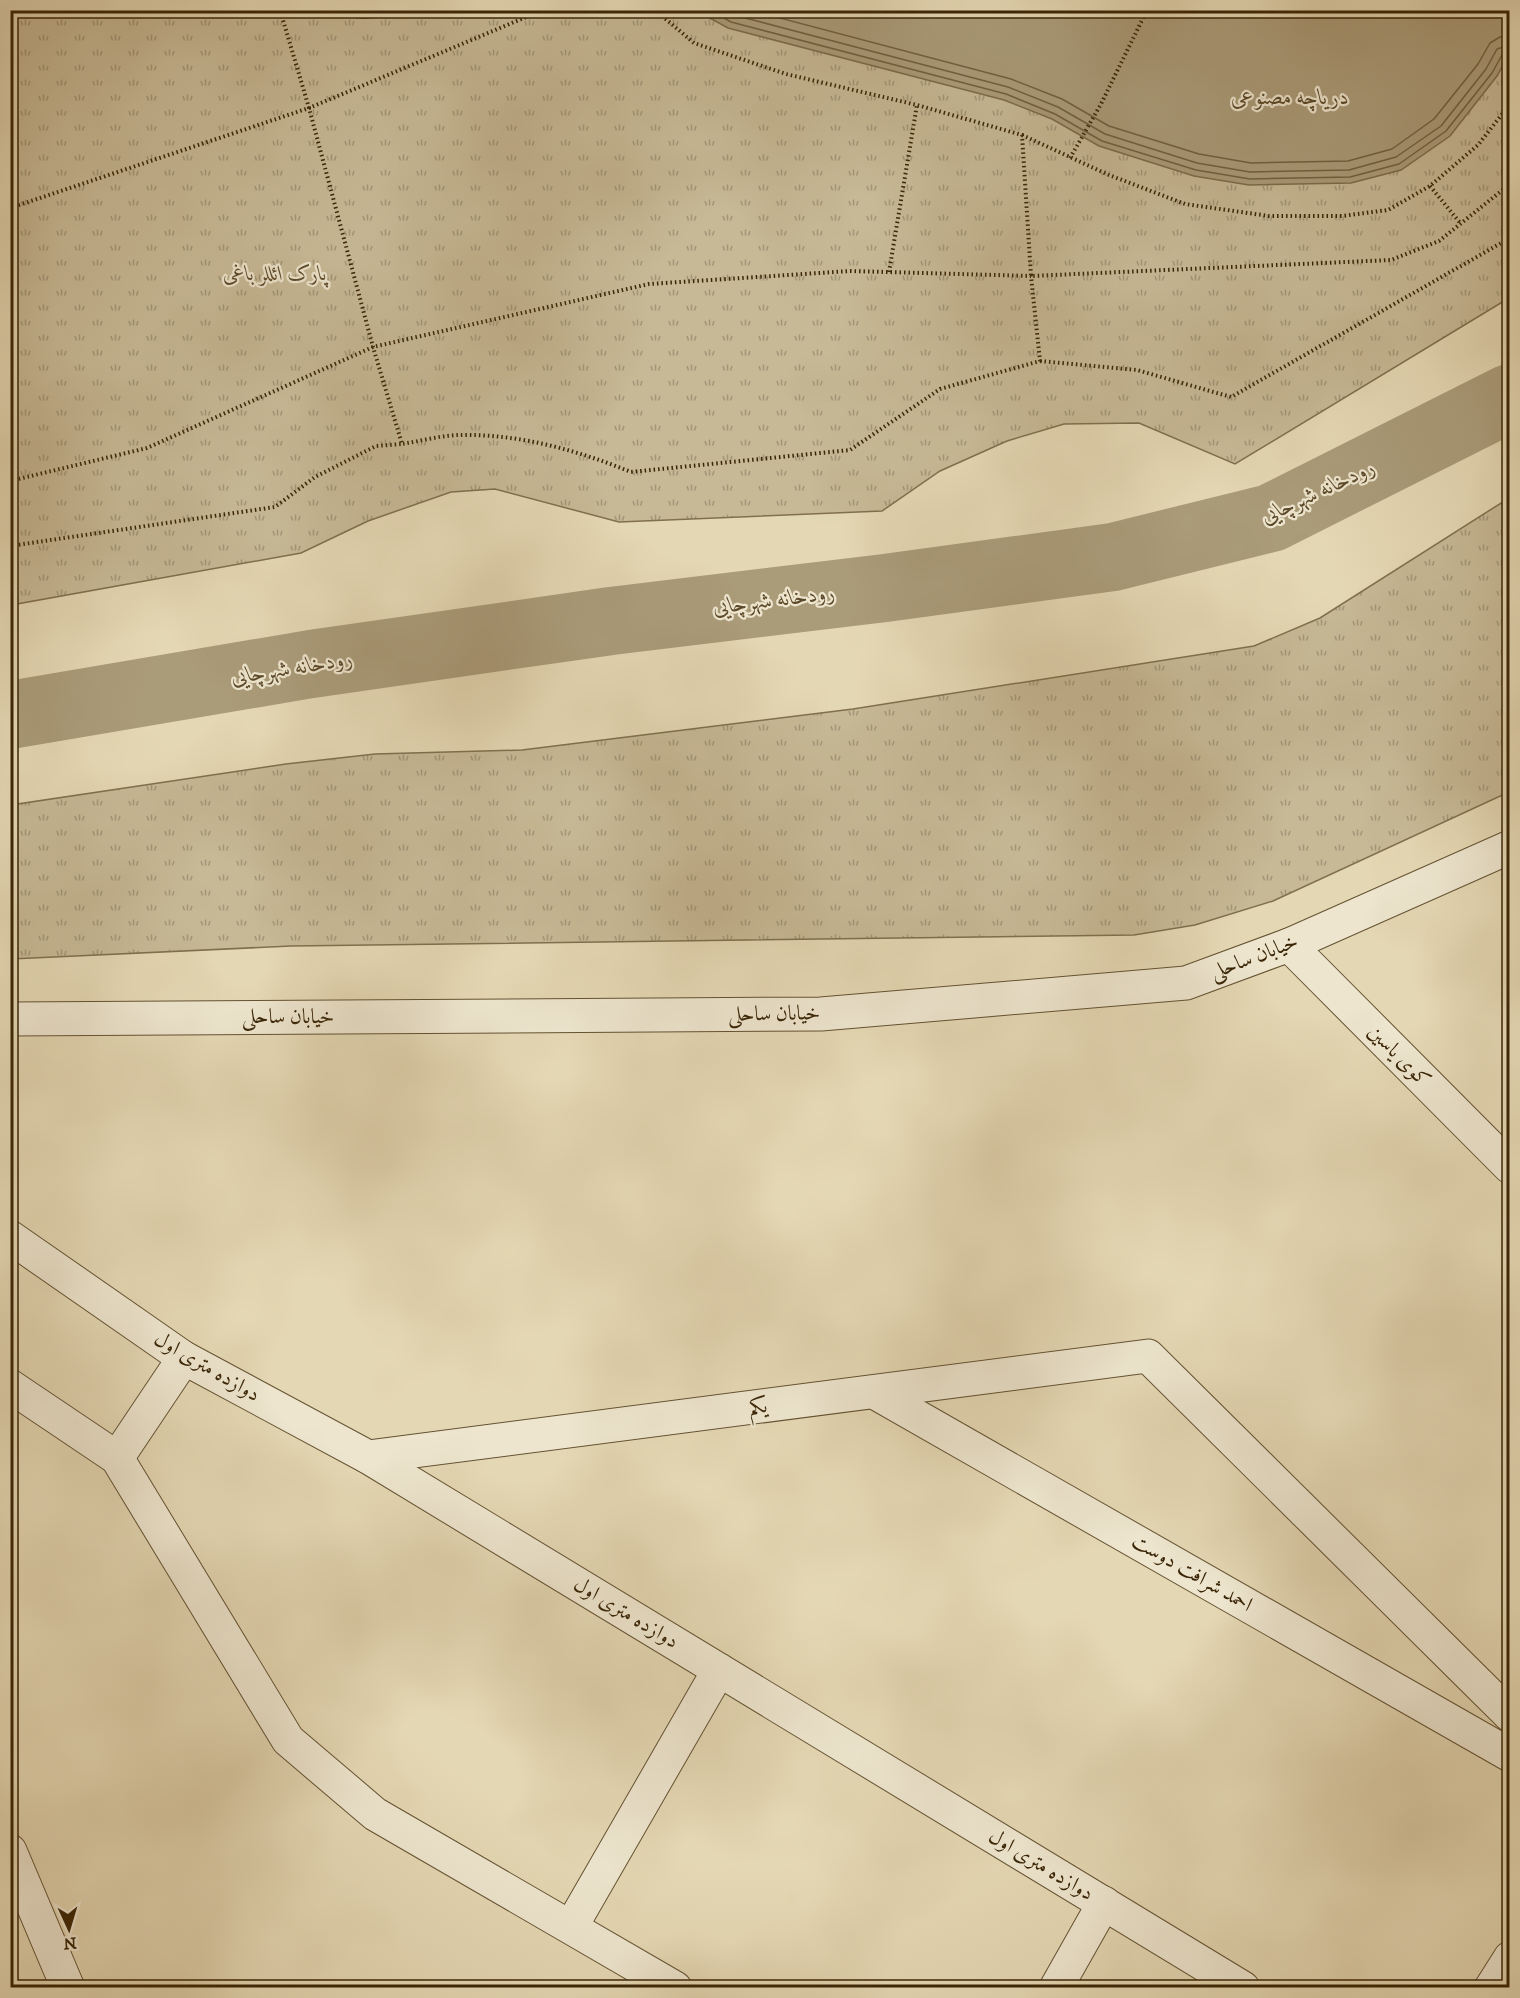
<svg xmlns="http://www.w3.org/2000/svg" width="1520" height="1998" viewBox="0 0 1520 1998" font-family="'IM FELL DW Pica',Amiri,serif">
	<defs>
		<pattern id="park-tufts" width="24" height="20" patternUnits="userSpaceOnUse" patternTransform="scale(1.5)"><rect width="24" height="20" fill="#c7b996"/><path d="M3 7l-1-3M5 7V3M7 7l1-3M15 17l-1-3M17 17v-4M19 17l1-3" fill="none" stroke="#a39678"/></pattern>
		<pattern id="building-hatch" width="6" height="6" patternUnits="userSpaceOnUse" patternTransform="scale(1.5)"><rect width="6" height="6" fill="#928260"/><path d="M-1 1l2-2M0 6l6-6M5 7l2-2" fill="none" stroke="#786a4d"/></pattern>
	</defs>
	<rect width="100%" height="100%" fill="#e4d7b3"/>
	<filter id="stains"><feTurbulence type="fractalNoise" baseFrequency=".00333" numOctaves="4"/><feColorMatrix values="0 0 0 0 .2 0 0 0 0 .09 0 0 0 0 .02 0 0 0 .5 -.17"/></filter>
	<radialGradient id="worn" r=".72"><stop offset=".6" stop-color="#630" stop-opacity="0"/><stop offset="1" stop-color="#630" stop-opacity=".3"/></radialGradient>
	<g fill="url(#park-tufts)" stroke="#80704e" stroke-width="1.5">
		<polygon points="11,11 1509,11 1509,298 1235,464 1139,423 1064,424 1007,441 940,471 882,511 619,522 495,489 451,492 368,521 301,553 11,605"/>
		<polygon points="1509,498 1509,792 1273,901 1195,925 1134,935 291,946 11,959 11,805 286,764 375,754 522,750 853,709 1254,646 1320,618"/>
	</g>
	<polygon fill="#aa9b79" stroke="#7d6c4b" stroke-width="1.5" points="697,11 1509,11 1509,54 1497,76 1450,136 1401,170 1351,183 1249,185 1194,176 1099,146 1052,119 1004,100 728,28"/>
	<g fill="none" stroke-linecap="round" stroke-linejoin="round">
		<g stroke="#726040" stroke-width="1.5">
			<polyline points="710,10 731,22 1006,94 1055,114 1102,141 1196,170 1250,179 1350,177 1399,164 1446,131 1492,73 1502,55 1510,52"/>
			<polyline points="725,10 734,15 1008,87 1058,107 1105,134 1197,163 1250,172 1349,170 1396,157 1441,126 1486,69 1497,49 1510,45"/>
			<polyline points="750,10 1011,79 1062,99 1109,126 1199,154 1251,163 1348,161 1392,149 1434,119 1478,64 1490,43 1500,37 1510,36"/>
		</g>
		<polyline stroke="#aa9b79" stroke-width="68" points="10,715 311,664 611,621 885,588 1113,557 1271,518 1510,398"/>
	</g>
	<polygon fill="url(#building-hatch)" stroke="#3a2607" stroke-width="1.5" points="330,10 403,10 395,16 364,18 336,16"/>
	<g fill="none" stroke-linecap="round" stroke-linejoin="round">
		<defs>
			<g id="minor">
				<polyline points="1289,945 1510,1167"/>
				<polyline points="10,1019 821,1014 1186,983 1289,945 1510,847"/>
				<polyline points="10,1237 184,1358 368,1457 1243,1988"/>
				<polyline points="10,1386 117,1458 288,1740 375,1814 675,1988"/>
				<polyline points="874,1392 1510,1755"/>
				<polyline points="368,1457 1148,1356 1510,1715"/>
				<polyline points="117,1458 184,1358"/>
				<polyline points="10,1851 68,1988"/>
				<polyline points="571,1927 719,1670"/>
				<polyline points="1056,1988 1104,1903"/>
				<polyline points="1491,1988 1510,1958"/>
			</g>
		</defs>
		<use href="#minor" stroke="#645232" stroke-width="35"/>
		<g stroke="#3a2607" stroke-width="4" stroke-dasharray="1.5 3" stroke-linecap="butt">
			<polyline points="655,10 694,43 786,74 917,105 1022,135 1031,276 1391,260 1439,241 1510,184"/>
			<polyline points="1022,135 1109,175 1185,204 1269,216 1342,216 1388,210 1430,186 1478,145 1510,104"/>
			<polyline points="1070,158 1101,104 1147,10"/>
			<polyline points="1430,186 1461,224"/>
			<polyline points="10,208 309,108 280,10"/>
			<polyline points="889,272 917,105"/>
			<polyline points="1040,361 1137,370 1231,397 1510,238"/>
			<path d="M10 481 147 448 373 347 649 284 850 271 1031 276 1040 361 940 389 850 450 631 472C576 450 520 434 461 435 442 435 421 441 402 444"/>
			<polyline points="10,546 275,507 315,477 376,446 402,444 373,347 309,108 543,10"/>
		</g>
		<use href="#minor" stroke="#ede5ce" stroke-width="33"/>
	</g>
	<g text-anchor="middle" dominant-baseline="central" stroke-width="4.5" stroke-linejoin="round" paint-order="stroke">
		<g font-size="21" font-style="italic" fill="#5d4b2b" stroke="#ede5ce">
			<text x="275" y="274">پارک ائللر باغی</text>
		</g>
		<g font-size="21" fill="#3a2607" stroke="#ede5ce">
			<text transform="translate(1254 957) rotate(-21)">خیابان ساحلی</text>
			<text transform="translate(774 1014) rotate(-1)">خیابان ساحلی</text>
			<text x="288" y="1017">خیابان ساحلی</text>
			<text transform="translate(1399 1056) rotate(45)">کوی یاسین</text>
			<text transform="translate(207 1367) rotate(30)">دوازده متری اول</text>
			<text transform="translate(758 1407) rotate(-7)">یکم</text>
			<text transform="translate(1192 1573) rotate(30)">احمد شرافت دوست</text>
			<text transform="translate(626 1613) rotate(31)">دوازده متری اول</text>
			<text transform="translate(1041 1865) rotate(31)">دوازده متری اول</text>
		</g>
		<g font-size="22" font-style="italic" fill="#5c4929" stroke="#ede5ce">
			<text x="1290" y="97">دریاچه مصنوعی</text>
			<text transform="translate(1318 492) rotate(-25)">رودخانه شهرچایی</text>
			<text transform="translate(774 600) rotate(-7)">رودخانه شهرچایی</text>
			<text transform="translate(292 668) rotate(-9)">رودخانه شهرچایی</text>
		</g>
	</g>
	<rect width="1520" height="1998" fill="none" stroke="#e4d7b3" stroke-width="36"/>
	<rect x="12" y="12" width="1496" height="1974" fill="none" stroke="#3a2607" stroke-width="3"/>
	<rect x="18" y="18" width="1484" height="1962" fill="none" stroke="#3a2607" stroke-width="1.5"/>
	<g transform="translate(69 1929) rotate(176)" stroke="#ede5ce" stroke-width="4.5" paint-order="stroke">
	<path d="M0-4.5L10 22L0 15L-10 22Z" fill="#3a2607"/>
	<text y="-9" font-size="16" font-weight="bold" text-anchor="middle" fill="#3a2607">N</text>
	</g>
	<rect width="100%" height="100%" filter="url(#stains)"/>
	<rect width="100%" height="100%" fill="url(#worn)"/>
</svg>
